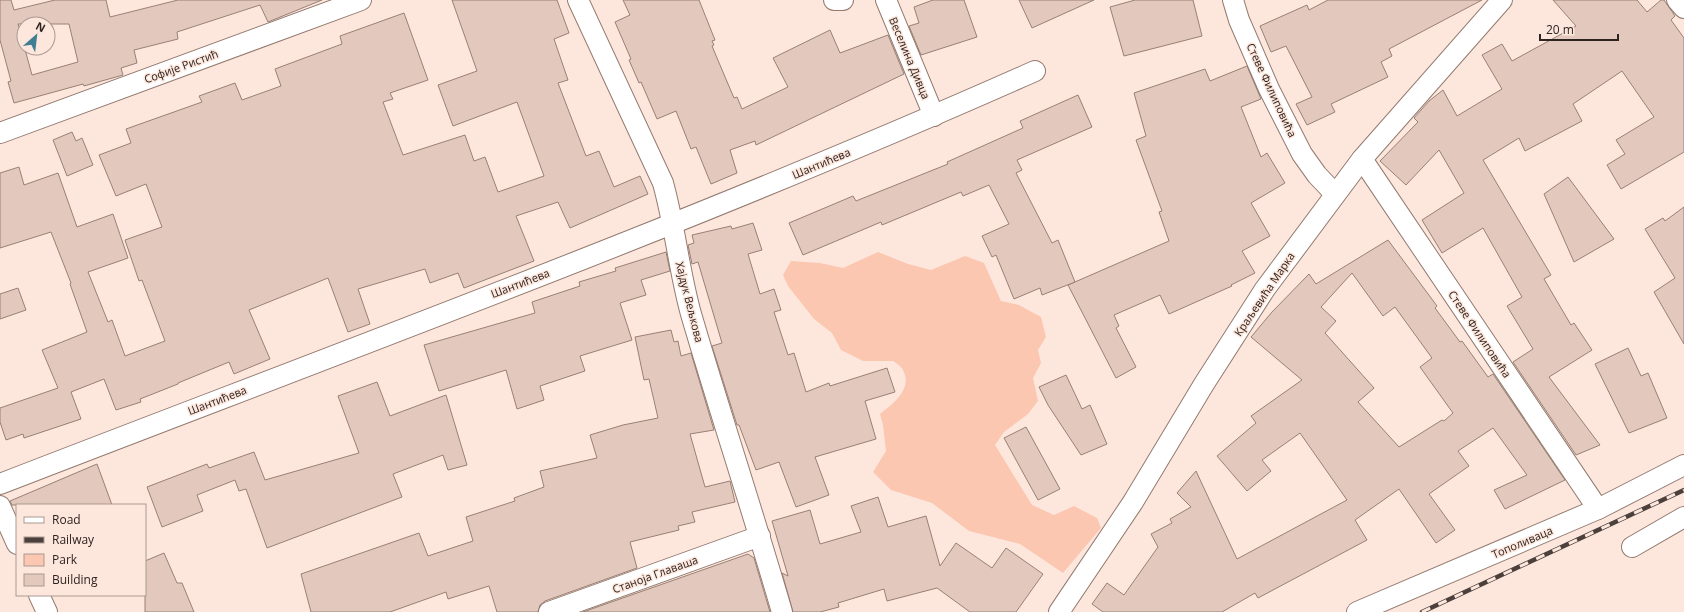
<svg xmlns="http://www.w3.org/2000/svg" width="1684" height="612" viewBox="0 0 1684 612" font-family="'Open Sans',sans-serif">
	<rect width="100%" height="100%" fill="#fde7dd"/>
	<path fill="#fbc7b0" d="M878 252 908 264 931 270 965 256 984 263 1001 301 1019 305 1041 317 1046 337 1038 350 1041 363 1033 378 1038 401 1028 414 1004 432 995 445 1032 505 1054 515 1074 506 1097 518 1101 528 1063 573 1020 544 969 531 932 503 891 490 873 472 886 451 883 425 880 414C893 404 913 389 903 370 901 366 896 363 893 361H863L841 350 832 333 814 319 788 286 783 275 791 261 820 263 843 268Z"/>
	<g fill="#e3c8bd" stroke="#998075" fill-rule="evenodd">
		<path d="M0 0H11L14 10 55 0H106L110 17 178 0H322L268 22 260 5 177 32 178 39 134 50 137 63 121 68 123 75 84 86 83 84 14 103 8 82 11 81 0 40ZM18 24H69L78 62 32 75Z"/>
		<polygon points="452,0 557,0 569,33 554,39 568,80 558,83 586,156 599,151 614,187 640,176 648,194 570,228 558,202 516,216 534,261 464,288 458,273 430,283 425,269 358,289 370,324 348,332 328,278 249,310 270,359 234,374 229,362 178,383 178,384 140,399 141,402 116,410 104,379 71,392 81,419 24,438 23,434 6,440 0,422 0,408 58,388 42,350 87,332 70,284 71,283 51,232 0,248 0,173 19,167 24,185 58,173 77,227 113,214 128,258 88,272 108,322 112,320 125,356 165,341 142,280 139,281 125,240 162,227 146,184 116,196 99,155 131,143 126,129 202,102 199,96 235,83 242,100 281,86 275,69 342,44 340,36 404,13 428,80 390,93 393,99 383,102 403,155 465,135 474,161 485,157 498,192 544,176 517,102 453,126 438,85 477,71"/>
		<polygon points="623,0 699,0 715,40 712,41 714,45 712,46 717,58 734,98 737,97 742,109 788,87 773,58 830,30 840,53 888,35 904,74 756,145 755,141 730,150 737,173 711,184 696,147 691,149 676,111 657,119 641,82 639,83 629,60 631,59 615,22 630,15"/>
		<polygon points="933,0 964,0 977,37 921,55 909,26 919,23 914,7"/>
		<polygon points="1019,0 1094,0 1032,28"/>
		<polygon points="1135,0 1193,0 1202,36 1124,56 1110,7"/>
		<polygon points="1328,0 1482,0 1389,49 1392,56 1381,62 1388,77 1331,104 1335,112 1307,125 1296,104 1312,97 1286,46 1271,52 1260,26 1307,5 1309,10"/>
		<polygon points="1553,0 1637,0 1647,12 1661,0 1664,0 1675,16 1671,20 1684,38 1684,152 1621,189 1607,165 1625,154 1616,140 1654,117 1622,71 1573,104 1582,121 1525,151 1519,138 1483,160 1551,275 1544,279 1571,325 1574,323 1592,350 1549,377 1600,445 1576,455 1513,362 1533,349 1507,306 1522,297 1483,228 1442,253 1422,220 1464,193 1439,150 1406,185 1380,161 1418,122 1414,118 1429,101 1443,90 1457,116 1502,89 1482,55 1502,44 1512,61 1576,26"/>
		<polygon points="1247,66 1261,99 1241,107 1261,157 1267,153 1285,183 1251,203 1270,236 1242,251 1255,273 1231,285 1232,286 1169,314 1160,295 1114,315 1119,326 1116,328 1136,367 1116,378 1068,285 1169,241 1159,212 1162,211 1136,140 1146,136 1134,93 1205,69 1210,81"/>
		<polygon points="1078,95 1092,127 1017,160 1022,170 1016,173 1052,243 1058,240 1075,282 1042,295 1040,288 1014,299 996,255 992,257 982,236 1009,224 989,185 963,196 961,192 882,225 881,222 803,255 789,223 853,196 856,201 948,164 947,162 1023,128 1020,121"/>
		<polygon points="72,132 76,141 82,138 93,165 67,176 53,140"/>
		<polygon points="1568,177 1614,239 1574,262 1544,194"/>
		<polygon points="1684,207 1684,344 1654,292 1675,278 1645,229 1663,218 1665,221"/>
		<polygon points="753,223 762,250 748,254 760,294 774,289 781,310 774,312 788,355 794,353 806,392 829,383 830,386 887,368 895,392 865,401 876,439 815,457 829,495 796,507 779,462 756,470 739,425 737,425 712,346 722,343 698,262 692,264 688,245 694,243 692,235 731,226 732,229"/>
		<path d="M1388 240 1437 306 1435 308 1460 342 1462 341 1488 377 1493 374 1565 480 1505 509 1494 490 1527 475 1493 428 1458 451 1469 466 1429 494 1455 530 1436 543 1399 489 1355 520 1367 540 1258 598 1255 593 1222 612H1103L1092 604 1107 583 1124 595 1158 547 1151 534 1172 523 1170 519 1191 507 1177 493 1196 471 1237 559 1347 500 1300 433 1262 460 1271 471 1247 491 1217 456 1256 423 1251 416 1302 380 1251 337 1272 312 1309 274 1316 284ZM1352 273 1383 316 1395 307 1432 358 1420 367 1453 413 1444 421 1442 420 1399 447 1358 402 1374 388 1325 333 1336 321 1321 307Z"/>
		<polygon points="666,252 670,271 641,280 646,295 620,303 632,340 580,356 585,371 540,386 544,400 517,409 506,370 439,391 424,345 535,313 532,302 580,286 579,282 616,271 615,268"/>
		<polygon points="18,288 26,310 0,319 0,294"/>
		<polygon points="671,330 674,342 678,341 681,356 691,353 714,430 690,434 705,487 730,481 735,502 692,512 695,522 678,526 679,530 630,542 637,568 545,601 540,605 538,612 497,612 489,586 448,599 446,592 390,612 311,612 301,574 419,533 428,556 473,541 466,517 515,501 514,498 544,487 540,471 597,458 590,435 623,425 658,418 649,379 644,380 635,337"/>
		<polygon points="1628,348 1641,376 1648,373 1667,418 1629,433 1595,364"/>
		<polygon points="1066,375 1082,409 1090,405 1107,444 1081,455 1048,405 1039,387"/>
		<polygon points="377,382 390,416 446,395 467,465 448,470 443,455 393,474 402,497 267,548 246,489 239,491 235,480 197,495 203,511 162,527 147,487 207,464 209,468 254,452 265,480 359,453 338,396"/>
		<polygon points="1026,427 1060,489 1038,500 1004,438"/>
		<polygon points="97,464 112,505 12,505 10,501"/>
		<polygon points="878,497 888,527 926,516 940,566 956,543 992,568 1006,548 1043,574 1016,612 970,612 937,588 887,601 884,589 838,603 839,607 820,612 793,612 782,573 788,576 772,521 810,510 820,544 861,532 851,506"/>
		<polygon points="164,553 177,583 182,583 194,612 145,612 145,561"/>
		<polygon points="748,554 754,558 770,612 583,612"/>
	</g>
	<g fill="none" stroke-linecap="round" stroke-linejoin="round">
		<defs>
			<g id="street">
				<path d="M578 0 663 183C675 226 679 271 691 314 720 413 753 512 782 612"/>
				<polyline points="834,0 843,0"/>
				<polyline points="886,0 934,116"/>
				<polyline points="1233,0 1239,20 1269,89 1302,154 1317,175 1335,194"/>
				<polyline points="1677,0 1684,8"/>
				<polyline points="0,133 361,0"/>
				<polyline points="1362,159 1598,509"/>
				<path d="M0 484C346 350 696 222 1035 71"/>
				<polyline points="0,506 17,544"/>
				<polyline points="1632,547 1684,517"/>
				<polyline points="39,595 47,612"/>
				<polyline points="549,612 760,536"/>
				<polyline points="1059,612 1133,502 1204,384 1265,289 1362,159 1502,0"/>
				<polyline points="1357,612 1598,509 1684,465"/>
			</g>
		</defs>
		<use href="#street" stroke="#937a6f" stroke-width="22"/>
		<use href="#street" stroke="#fff" stroke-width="20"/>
		<defs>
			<polyline id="rail" points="1422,612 1684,490"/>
		</defs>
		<use href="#rail" stroke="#4c403c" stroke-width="4.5"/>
		<use href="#rail" stroke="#fde7dd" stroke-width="3" stroke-dasharray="9" stroke-linecap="butt"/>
	</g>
	<g text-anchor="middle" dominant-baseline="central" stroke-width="3" stroke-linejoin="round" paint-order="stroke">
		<g font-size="11" fill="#2d231f" stroke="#fde7dd">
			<text transform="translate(910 58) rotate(67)">Веселина Дивца</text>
			<text transform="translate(181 66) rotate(-20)">Софије Ристић</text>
			<text transform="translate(1272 90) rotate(65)">Стеве Филиповића</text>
			<text transform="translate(821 163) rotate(-23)">Шантићева</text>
			<text transform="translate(520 283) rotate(-21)">Шантићева</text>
			<text transform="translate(1264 294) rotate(-56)">Краљевића Марка</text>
			<text transform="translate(690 302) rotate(76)">Хајдук Вељкова</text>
			<text transform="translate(1480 334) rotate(56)">Стеве Филиповића</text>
			<text transform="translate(217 400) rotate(-21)">Шантићева</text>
			<text transform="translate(1522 542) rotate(-23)">Тополиваца</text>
			<text transform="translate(655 574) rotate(-20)">Станоја Главаша</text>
		</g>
	</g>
	<rect x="16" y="504" width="130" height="92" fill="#fde7dd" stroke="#aa9991"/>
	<rect x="24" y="517" width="20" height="6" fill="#ffffff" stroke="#aa9991"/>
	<text x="52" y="524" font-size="12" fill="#2d231f">Road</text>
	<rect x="24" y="537" width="20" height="6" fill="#4c403c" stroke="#aa9991"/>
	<text x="52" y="544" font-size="12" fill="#2d231f">Railway</text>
	<rect x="24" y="554" width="20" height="12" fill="#fbc7b0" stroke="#aa9991"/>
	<text x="52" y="564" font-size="12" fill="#2d231f">Park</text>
	<rect x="24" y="574" width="20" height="12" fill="#e3c8bd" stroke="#aa9991"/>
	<text x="52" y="584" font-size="12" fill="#2d231f">Building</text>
	<g transform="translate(36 36) rotate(28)"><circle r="19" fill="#fde7dd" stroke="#aa9991"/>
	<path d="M0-3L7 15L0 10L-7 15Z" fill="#3f7e93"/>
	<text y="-6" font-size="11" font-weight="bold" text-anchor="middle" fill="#2d231f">N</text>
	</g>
	<path d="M1540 34v6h78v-6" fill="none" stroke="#2d231f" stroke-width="2"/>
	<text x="1546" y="34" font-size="12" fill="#2d231f" stroke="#fde7dd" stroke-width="3" paint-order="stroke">20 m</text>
</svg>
